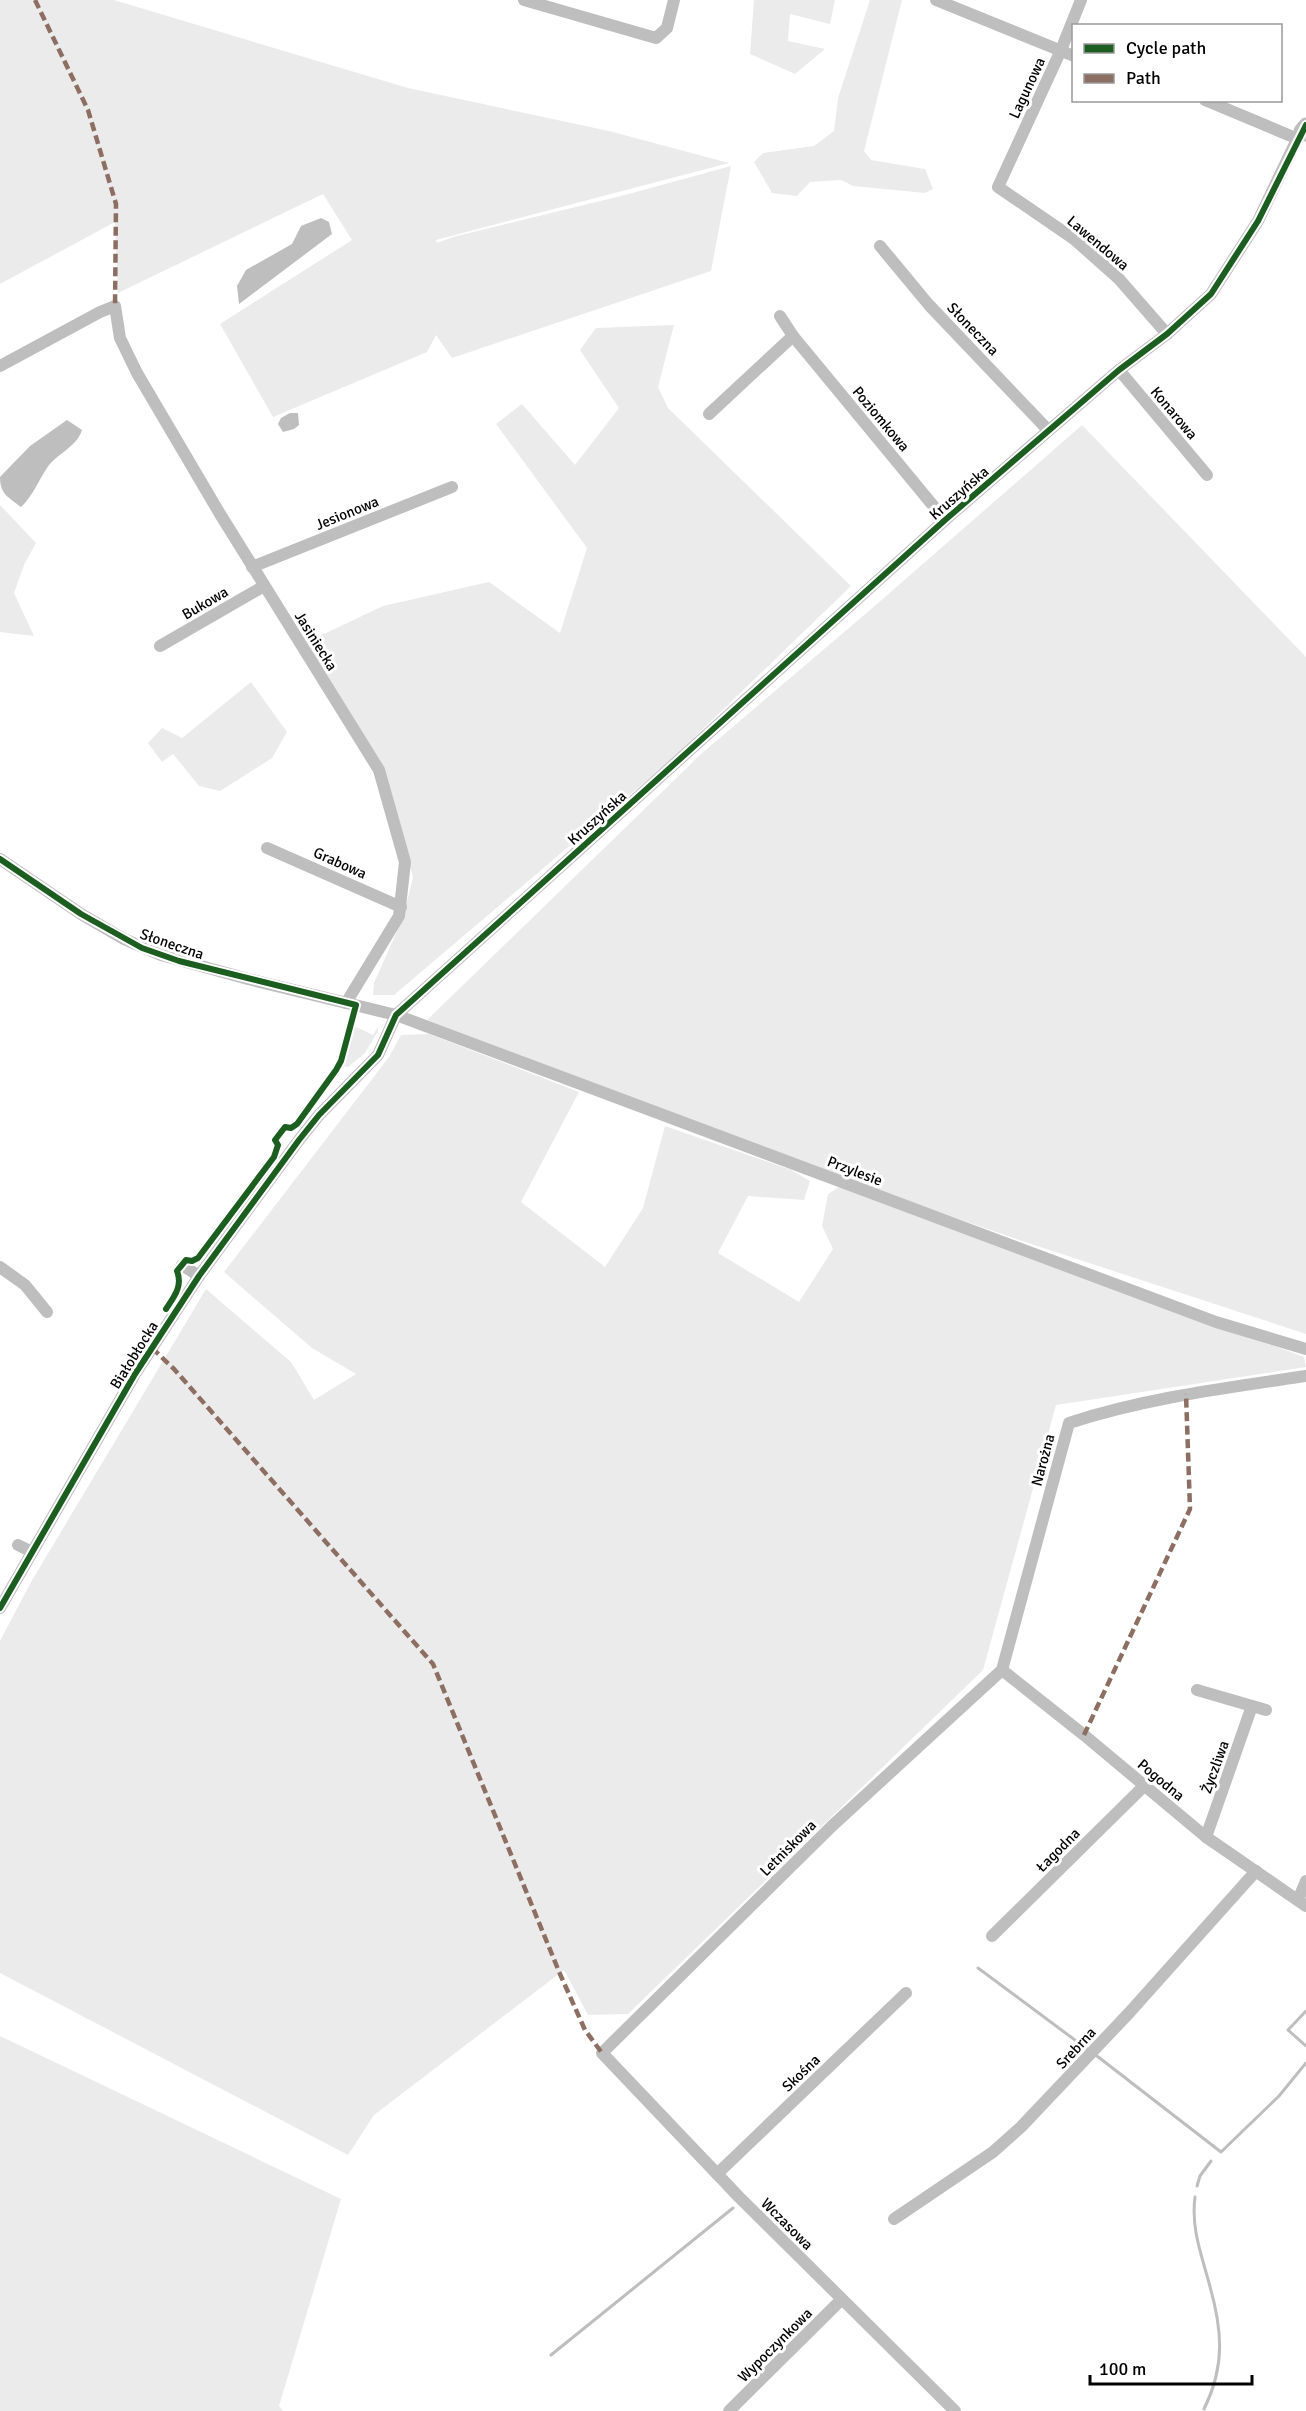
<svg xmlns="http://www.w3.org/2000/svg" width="1306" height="2411" viewBox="0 0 1306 2411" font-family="Signika,sans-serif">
	<rect width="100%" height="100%" fill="#fff"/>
	<g fill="#ebebeb">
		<polygon points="0,0 114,0 408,88 609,131 729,163 436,240 437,243 453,237 625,195 731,166 711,271 452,358 436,335 427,352 273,417 220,324 352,240 323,194 118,293 115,222 0,284"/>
		<polygon points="754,0 835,0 830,24 790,14 788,41 825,49 795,74 750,54"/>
		<polygon points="870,0 902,0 864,151 871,160 925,169 933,189 925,193 853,186 841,180 810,182 797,196 772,193 754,162 763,153 814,146 834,131 838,98"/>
		<polygon points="674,325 658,387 668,408 851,586 680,751 694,760 877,604 1082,425 1306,657 1306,1334 1022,1241 898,1198 895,1205 1304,1357 1306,1367 1056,1405 983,1670 628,2014 588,2015 564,1970 374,2115 348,2155 0,1973 0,1641 31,1582 206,1289 291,1362 314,1400 356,1374 312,1348 224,1272 389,1057 401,1035 429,1034 579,1092 521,1202 605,1267 643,1208 665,1126 791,1170 810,1181 804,1200 748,1196 718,1253 799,1302 833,1249 822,1226 828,1194 839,1187 896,1197 427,1020 694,761 680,752 394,995 373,995 374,983 403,918 413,877 382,768 307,642 383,606 489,582 560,633 587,548 496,424 522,404 575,465 619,408 580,350 596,328"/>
		<polygon points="0,505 36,543 24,565 14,593 34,636 0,632"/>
		<polygon points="251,682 287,732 272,758 220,791 199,786 173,754 162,762 148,743 162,728 182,738"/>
		<polygon points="354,1026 373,1035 378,1027 378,1031 365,1053 348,1067 342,1066"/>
		<polygon points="0,2036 341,2199 279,2406 283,2411 0,2411"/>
	</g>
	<g fill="#bebebe">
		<polygon points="321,218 329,222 332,234 239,304 237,286 246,270 292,244 301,226"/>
		<polygon points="290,413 298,413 299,425 294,429 283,432 278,424 281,418"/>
		<path d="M67 420 82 430C76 448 57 453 47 468 38 481 33 496 21 507 8 497 0 494 0 477L30 446Z"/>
	</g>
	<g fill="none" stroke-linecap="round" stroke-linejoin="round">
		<g stroke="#bebebe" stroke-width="3">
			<polyline points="978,1968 1087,2049"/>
			<polyline points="1306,2011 1288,2030 1306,2046"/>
			<polyline points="1097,2056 1221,2152 1279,2096 1306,2063"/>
			<polyline points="1197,2186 1200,2176 1211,2161"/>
			<path d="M1195 2197C1191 2228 1201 2253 1209 2283 1222 2328 1226 2365 1204 2409"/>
			<polyline points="551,2355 733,2208"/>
		</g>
		<g stroke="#bebebe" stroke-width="12">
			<polyline points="524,0 656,38 667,28 674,0"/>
			<polyline points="936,0 1074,56"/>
			<polyline points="1081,0 1061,50 998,187 1074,239 1119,279 1167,334"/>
			<polyline points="1205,100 1298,139"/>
			<polyline points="880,246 929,305 1048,430"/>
			<polyline points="780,316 793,336 945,520"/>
			<polyline points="0,366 100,312 115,306 120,338 137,373 220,514 379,770 405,862 399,916 346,1003"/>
			<polyline points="1119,370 1207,475"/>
			<polyline points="709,414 793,336"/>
			<polyline points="252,567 452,487"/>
			<polyline points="160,646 264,586"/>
			<polyline points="267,848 401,907"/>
			<polyline points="0,859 81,914 124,939 161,955 248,979 396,1015 1216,1322 1306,1349"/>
			<polyline points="182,1265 199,1276"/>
			<polyline points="0,1267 25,1285 47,1312"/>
			<polyline points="18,1545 32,1552"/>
			<polyline points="0,1608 135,1374 199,1276 299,1140 319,1115 378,1055 396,1015 945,520 1119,370 1167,334 1211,294 1258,221 1301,131"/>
			<path d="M1002 1670 1069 1423C1145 1398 1226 1388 1306 1376"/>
			<polyline points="1002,1670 1084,1735 1206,1837 1306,1906"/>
			<polyline points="1197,1690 1266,1710"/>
			<polyline points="1206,1837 1252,1706"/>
			<polyline points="1298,1900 1306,1881"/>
			<polyline points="992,1936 1145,1785"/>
			<polyline points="717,2174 906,1993"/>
			<polyline points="894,2219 993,2152 1021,2127 1129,2013 1256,1871"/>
			<polyline points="729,2411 841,2300"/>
			<polyline points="955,2411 739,2197 602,2053 832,1826 1002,1670"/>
		</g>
		<polyline stroke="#bebebe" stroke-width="15" points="1306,125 1301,131 1306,134"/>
		<g stroke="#8d6e63" stroke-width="4.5" stroke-dasharray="9 4.5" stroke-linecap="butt">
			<polyline points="35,0 88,110 116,204 115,306"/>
			<polyline points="152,1348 174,1369 433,1664 560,1974 585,2030 602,2053"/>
			<polyline points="1084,1735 1190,1509 1186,1394"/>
		</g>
		<defs>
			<g id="cycleway">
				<path d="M0 859 81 914 142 948 179 961 356 1005 341 1061 336 1070 297 1124 291 1128 285 1127 275 1140 278 1145 274 1157 198 1258 192 1261 186 1260 177 1271C183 1286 174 1297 166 1309"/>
				<polyline points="0,1608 135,1374 199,1276 299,1140 319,1115 378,1055 396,1015 945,520 1119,370 1167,334 1211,294 1258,221 1306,125"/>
			</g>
		</defs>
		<use href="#cycleway" stroke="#fff" stroke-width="10"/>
		<use href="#cycleway" stroke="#1b5e20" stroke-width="6"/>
	</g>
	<g text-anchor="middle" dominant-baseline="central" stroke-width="6" stroke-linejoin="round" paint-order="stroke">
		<g font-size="15" fill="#000" stroke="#fff">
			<text transform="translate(1027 88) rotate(-65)">Lagunowa</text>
			<text transform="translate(1098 243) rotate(40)">Lawendowa</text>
			<text transform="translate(973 329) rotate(46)">Słoneczna</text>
			<text transform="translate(1174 413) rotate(50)">Konarowa</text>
			<text transform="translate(881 419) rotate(50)">Poziomkowa</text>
			<text transform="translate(959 493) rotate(-41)">Kruszyńska</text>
			<text transform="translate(347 513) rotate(-22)">Jesionowa</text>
			<text transform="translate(205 603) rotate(-30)">Bukowa</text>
			<text transform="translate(316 641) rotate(58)">Jasiniecka</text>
			<text transform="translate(597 818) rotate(-42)">Kruszyńska</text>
			<text transform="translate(340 863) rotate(24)">Grabowa</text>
			<text transform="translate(172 944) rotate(19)">Słoneczna</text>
			<text transform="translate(855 1171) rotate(21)">Przylesie</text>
			<text transform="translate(134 1355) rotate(-58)">Białobłocka</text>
			<text transform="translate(1043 1460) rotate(-75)">Narożna</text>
			<text transform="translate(1215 1767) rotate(-70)">Życzliwa</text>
			<text transform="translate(1161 1780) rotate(40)">Pogodna</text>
			<text transform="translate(788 1848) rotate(-45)">Letniskowa</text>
			<text transform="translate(1058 1850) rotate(-45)">Łagodna</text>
			<text transform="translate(1076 2048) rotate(-47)">Srebrna</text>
			<text transform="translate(801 2073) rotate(-44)">Skośna</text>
			<text transform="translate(787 2224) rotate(45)">Wczasowa</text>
			<text transform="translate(775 2345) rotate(-45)">Wypoczynkowa</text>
		</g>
	</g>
	<rect x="1072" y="24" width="210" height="78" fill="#ffffff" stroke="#999999" stroke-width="1.5"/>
	<rect x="1084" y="44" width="30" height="9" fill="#1b5e20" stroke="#999999" stroke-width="1.5"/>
	<text x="1126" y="54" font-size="18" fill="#000000">Cycle path</text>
	<rect x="1084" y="74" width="30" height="9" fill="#8d6e63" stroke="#999999" stroke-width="1.5"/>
	<text x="1126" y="84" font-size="18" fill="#000000">Path</text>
	<path d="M1090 2375v9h162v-9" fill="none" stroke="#000000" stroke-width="3"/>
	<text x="1099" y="2375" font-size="18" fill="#000000" stroke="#ffffff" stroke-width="4.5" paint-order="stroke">100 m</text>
</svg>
